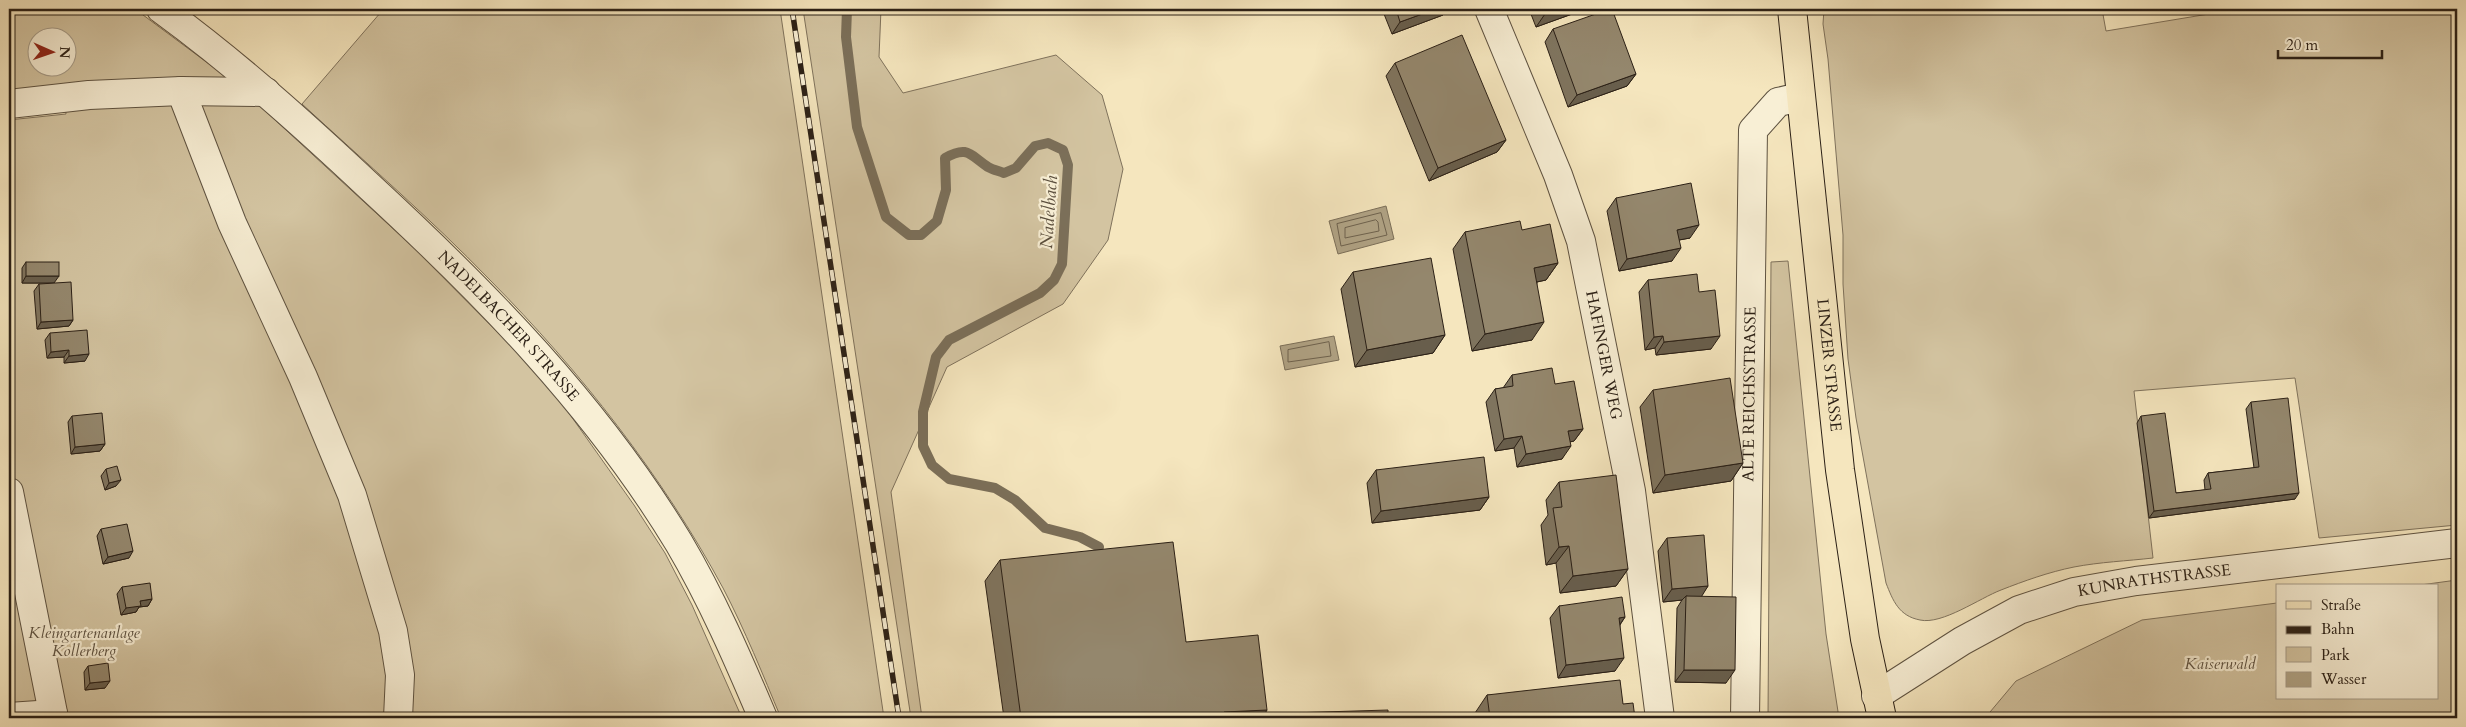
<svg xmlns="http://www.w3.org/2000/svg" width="2466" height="727" viewBox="0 0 2466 727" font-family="Cardo,serif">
	<rect width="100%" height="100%" fill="#f5e6be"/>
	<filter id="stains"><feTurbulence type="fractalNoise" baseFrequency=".004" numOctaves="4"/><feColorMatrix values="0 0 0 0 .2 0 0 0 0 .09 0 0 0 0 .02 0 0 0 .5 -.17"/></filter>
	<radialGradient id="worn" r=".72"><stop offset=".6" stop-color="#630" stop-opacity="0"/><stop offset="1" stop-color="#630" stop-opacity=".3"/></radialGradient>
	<g fill="#d3c4a1" stroke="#7f725c" fill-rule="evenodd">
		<path d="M9 9H135L236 84 414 248 525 360 566 409 634 505 665 553 692 605 742 718H9V120L66 114 63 87 9 93ZM38 38H68V68H38Z"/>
		<path d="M381 9H780L884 718H781C763 675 745 630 723 588 662 475 580 371 490 280 430 218 365 162 302 104L381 12Z"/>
		<polygon points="803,9 881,9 879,57 903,93 1056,55 1102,95 1123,169 1108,240 1063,304 947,367 891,492 922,718 911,718"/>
		<path d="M1824 9H2102L2106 31 2239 9H2457V525L2319 538 2295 378 2134 391 2153 558C2127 561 2100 562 2074 567 2049 572 2024 581 2001 590 1980 598 1942 625 1920 620 1899 616 1893 601 1886 583L1856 418 1848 359 1843 284V235L1828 59 1823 24Z"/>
		<polygon points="1788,261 1826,634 1839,718 1768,718 1771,262"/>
		<polygon points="2457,580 2457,718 1985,718 2016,681 2142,620 2277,603 2277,698 2437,698 2437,586 2413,586"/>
	</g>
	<g fill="#b0a385" stroke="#7b6f59">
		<polygon points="1386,206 1394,239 1338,254 1329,221"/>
		<polygon points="1334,336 1339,360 1285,370 1280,346"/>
	</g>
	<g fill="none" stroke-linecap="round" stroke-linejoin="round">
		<g stroke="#6e624e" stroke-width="1">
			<polygon points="1381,213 1387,235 1341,246 1337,224"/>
			<polygon points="1376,220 1378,222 1379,231 1345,238 1345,228"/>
			<polygon points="1329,342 1331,356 1288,362 1288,350"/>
		</g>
		<path stroke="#7b6f59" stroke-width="10" d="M847 9 846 37 857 127 886 217 909 235H921L937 221 946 190 945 158C968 145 970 155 988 167 993 170 999 171 1004 173L1016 168 1035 146 1048 143 1063 150 1068 165 1062 264 1054 280 1040 293 949 340 936 357 923 412V446L932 465 949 479 995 488 1015 500 1045 528 1080 537 1099 547"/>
		<defs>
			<g id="minor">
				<path id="s1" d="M161 9C235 63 303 124 370 187 487 295 596 406 679 543 712 599 738 659 763 718"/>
				<path id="s2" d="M1489 9 1558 175 1581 241 1631 491 1660 718"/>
				<polyline points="181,91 232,223 303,377 352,495 393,631 400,675 398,718"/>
				<polyline points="9,104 89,95 181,91 266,92"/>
				<polyline points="9,492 54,718"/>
				<path id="s3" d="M1876 696 1962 641 2019 610 2074 592 2136 581 2457 543"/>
				<polyline points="9,717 53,714"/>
				<path id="s4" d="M1745 718 1753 130 1778 102 1800 97"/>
			</g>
			<g id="major">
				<path id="s5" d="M1792 9 1840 470 1865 639 1882 718"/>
			</g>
		</defs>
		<use href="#minor" stroke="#5e5240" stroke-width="30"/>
		<use href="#major" stroke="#2b2016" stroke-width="30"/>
		<use href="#minor" stroke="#f8efd5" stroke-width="28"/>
		<use href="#major" stroke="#f5e6be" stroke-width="28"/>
		<defs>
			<polyline id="rail" points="792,9 899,718"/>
		</defs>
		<use href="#rail" stroke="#2b2016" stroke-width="5.5"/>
		<use href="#rail" stroke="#f8efd5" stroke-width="4" stroke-dasharray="11" stroke-linecap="butt"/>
	</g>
	<g fill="#7f745e" stroke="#2b2016">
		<polygon points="1382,9 1448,9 1443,15 1392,34"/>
		<polygon points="1529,9 1586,9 1536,27"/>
		<polygon points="1553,29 1636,74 1627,86 1568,107 1545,42"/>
		<polygon points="1395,63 1506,140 1497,152 1429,181 1386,76"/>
		<polygon points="1616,198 1690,238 1679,240 1672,261 1619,271 1607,211"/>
		<polygon points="1522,230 1558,263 1546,280 1537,282 1532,340 1472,351 1453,249 1465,232"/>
		<polygon points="26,262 54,283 22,283 22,268"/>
		<polygon points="1353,272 1445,335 1433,353 1355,367 1341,289"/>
		<polygon points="1648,280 1699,292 1711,349 1656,355 1655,348 1645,350 1639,292"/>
		<polygon points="39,284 73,320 69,326 37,329 34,291"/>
		<polygon points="50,333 85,361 64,363 64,357 47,358 45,340"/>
		<polygon points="1512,375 1555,384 1583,429 1574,441 1570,442 1562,459 1517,467 1514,448 1495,451 1486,402 1495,389 1503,388"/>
		<polygon points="1653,390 1743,463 1731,481 1653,493 1640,407"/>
		<polygon points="2251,402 2295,499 2149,518 2137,423 2141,416 2176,493 2205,490 2204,480 2208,473 2254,468 2246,409"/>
		<polygon points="72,416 105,444 100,451 71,454 68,422"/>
		<polygon points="106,469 116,486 105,490 101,476"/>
		<polygon points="1376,470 1489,497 1480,510 1372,523 1367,483"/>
		<polygon points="1559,482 1628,569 1616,586 1560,593 1556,563 1546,565 1541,525 1548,515 1546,500"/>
		<polygon points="101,529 129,558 103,564 97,536"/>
		<polygon points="1667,538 1708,586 1701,596 1726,683 1675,682 1677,608 1682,600 1663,602 1658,551"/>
		<polygon points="1000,560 1186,642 1267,710 1264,714 1388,718 1004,718 985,581"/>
		<polygon points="122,587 152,599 148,606 139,607 136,612 121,615 117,594"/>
		<polygon points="1559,606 1625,617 1620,625 1615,671 1558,678 1550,618"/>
		<polygon points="88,666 105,688 85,690 84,672"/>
		<polygon points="1487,695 1623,704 1635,718 1476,718 1475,713"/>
	</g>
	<g fill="#685e4c" stroke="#2b2016">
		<polygon points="1436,9 1448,9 1443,15 1392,34 1400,22"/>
		<polygon points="1560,9 1586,9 1536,27 1545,14"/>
		<polygon points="1636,74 1627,86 1568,107 1577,95"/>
		<polygon points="1506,140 1497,152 1429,181 1438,168"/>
		<polygon points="1699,225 1690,238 1668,242 1677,230"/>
		<polygon points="1681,248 1672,261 1619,271 1627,259"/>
		<polygon points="1558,263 1546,280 1522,285 1534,268"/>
		<polygon points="26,276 59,276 54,283 22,283"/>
		<polygon points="73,320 69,326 37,329 41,322"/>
		<polygon points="1544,322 1532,340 1472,351 1485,334"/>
		<polygon points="1445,335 1433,353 1355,367 1367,350"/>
		<polygon points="1663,336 1655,348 1645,350 1654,337"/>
		<polygon points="1720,336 1711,349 1656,355 1664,342"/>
		<polygon points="69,350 64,357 47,358 51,352"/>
		<polygon points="89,354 85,361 64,363 69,356"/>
		<polygon points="1583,429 1574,441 1559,444 1568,431"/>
		<polygon points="1522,436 1514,448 1495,451 1504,439"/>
		<polygon points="105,444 100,451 71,454 75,447"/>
		<polygon points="1571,446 1562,459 1517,467 1526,454"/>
		<polygon points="1743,463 1731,481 1653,493 1665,475"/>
		<polygon points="121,480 116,486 105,490 109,483"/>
		<polygon points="2299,493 2295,499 2149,518 2154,511"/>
		<polygon points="1489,497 1480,510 1372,523 1381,511"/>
		<polygon points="1569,546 1556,563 1546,565 1559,547"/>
		<polygon points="133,551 129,558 103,564 108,557"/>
		<polygon points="1628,569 1616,586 1560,593 1573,576"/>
		<polygon points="1708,586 1700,599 1686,596 1682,600 1663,602 1672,589"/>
		<polygon points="152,599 148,606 139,607 136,612 121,615 126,608 140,601"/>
		<polygon points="1625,617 1616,630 1619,618"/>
		<polygon points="1624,658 1615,671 1558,678 1566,665"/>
		<polygon points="1684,670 1735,670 1726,683 1675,682"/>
		<polygon points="110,681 105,688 85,690 90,683"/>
		<polygon points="1267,710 1262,718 1222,718 1224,712"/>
	</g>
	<g fill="#94876d" stroke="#2b2016">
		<polygon points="1396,9 1436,9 1400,22"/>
		<polygon points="1542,9 1560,9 1545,14"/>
		<polygon points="1610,9 1612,9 1636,74 1577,95 1553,29"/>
		<polygon points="1462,35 1506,140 1438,168 1395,63"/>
		<polygon points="1691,183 1699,225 1677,230 1681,248 1627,259 1616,198"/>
		<polygon points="1520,221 1522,230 1550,224 1558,263 1534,268 1544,322 1485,334 1465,232"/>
		<polygon points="1431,258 1445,335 1367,350 1353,272"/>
		<rect x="26" y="262" width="33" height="14"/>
		<polygon points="1697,274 1699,292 1715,290 1720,336 1664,342 1663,336 1654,337 1648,280"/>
		<polygon points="71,282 73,320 41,322 39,284"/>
		<polygon points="87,330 89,354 69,356 69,350 51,352 50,333"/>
		<polygon points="1552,368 1555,384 1574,381 1583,429 1568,431 1571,446 1526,454 1522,436 1504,439 1495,389 1513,386 1512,375"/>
		<polygon points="1730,378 1743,463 1665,475 1653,390"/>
		<polygon points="2288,398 2299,493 2154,511 2141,416 2165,413 2176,493 2211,489 2208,473 2259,467 2251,402"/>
		<polygon points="102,413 105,444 75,447 72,416"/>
		<polygon points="1484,457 1489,497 1381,511 1376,470"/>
		<polygon points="117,466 121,480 109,483 106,469"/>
		<polygon points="1616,475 1628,569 1573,576 1569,546 1559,547 1553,508 1562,507 1559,482"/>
		<polygon points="127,524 133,551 108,557 101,529"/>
		<polygon points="1704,535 1708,586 1672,589 1667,538"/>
		<polygon points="1173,542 1186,642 1258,635 1267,710 1224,712 1225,718 1021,718 1000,560"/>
		<polygon points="150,583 152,599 140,601 141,606 126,608 122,587"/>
		<polygon points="1686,596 1736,597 1735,670 1684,670"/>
		<polygon points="1622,597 1625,617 1619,618 1624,658 1566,665 1559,606"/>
		<polygon points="108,663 110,681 90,683 88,666"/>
		<polygon points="1620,680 1623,704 1633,703 1635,718 1490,718 1487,695"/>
		<polygon points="1388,710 1388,718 1225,718 1225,715"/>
	</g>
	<g text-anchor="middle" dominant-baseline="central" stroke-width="4.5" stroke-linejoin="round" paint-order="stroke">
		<g font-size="16" fill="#2b2016" stroke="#f8efd5">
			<text stroke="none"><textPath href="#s1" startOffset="471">NADELBACHER STRASSE</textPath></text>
			<text stroke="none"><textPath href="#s2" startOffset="366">HAFINGER WEG</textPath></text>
			<text stroke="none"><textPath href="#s5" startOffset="358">LINZER STRASSE</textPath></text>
			<text stroke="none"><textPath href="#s4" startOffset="324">ALTE REICHSSTRASSE</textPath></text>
			<text stroke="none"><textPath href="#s3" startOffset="306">KUNRATHSTRASSE</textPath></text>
		</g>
		<g font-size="16" font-style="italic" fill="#5d5140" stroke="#f8efd5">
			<text x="84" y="633">Kleingartenanlage<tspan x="84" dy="18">Kollerberg</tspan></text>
			<text x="2220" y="664">Kaiserwald</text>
		</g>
		<g font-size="18" font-style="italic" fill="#5a4e3d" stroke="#f8efd5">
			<text transform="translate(1049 212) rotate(-86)">Nadelbach</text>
		</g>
	</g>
	<rect width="2466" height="727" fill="none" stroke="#f5e6be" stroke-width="30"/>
	<rect x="10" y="10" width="2446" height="707" fill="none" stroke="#2b2016" stroke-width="2.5"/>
	<rect x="15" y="15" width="2436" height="697" fill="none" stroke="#2b2016"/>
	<rect x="2276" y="584" width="162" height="115" fill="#f8efd5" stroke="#a69c89"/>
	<rect x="2286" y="601" width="25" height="8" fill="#f5e6be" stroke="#a69c89"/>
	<text x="2321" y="610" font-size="15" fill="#2b2016">Straße</text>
	<rect x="2286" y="626" width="25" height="8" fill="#2b2016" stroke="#a69c89"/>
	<text x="2321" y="634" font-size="15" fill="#2b2016">Bahn</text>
	<rect x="2286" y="647" width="25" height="15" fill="#d3c4a1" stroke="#a69c89"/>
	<text x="2321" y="660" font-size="15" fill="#2b2016">Park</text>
	<rect x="2286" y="672" width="25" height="15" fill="#b0a385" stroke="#a69c89"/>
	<text x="2321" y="684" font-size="15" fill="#2b2016">Wasser</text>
	<g transform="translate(52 52) rotate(92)"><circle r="24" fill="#f8efd5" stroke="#a69c89"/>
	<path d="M0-4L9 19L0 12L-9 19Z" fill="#8f2418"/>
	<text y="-8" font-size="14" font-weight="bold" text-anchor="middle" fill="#2b2016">N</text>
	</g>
	<path d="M2278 50v8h104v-8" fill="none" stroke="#2b2016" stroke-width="2.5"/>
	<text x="2286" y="50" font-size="15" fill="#2b2016" stroke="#f8efd5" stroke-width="4" paint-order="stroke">20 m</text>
	<rect width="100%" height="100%" filter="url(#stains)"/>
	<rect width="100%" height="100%" fill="url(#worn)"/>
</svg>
